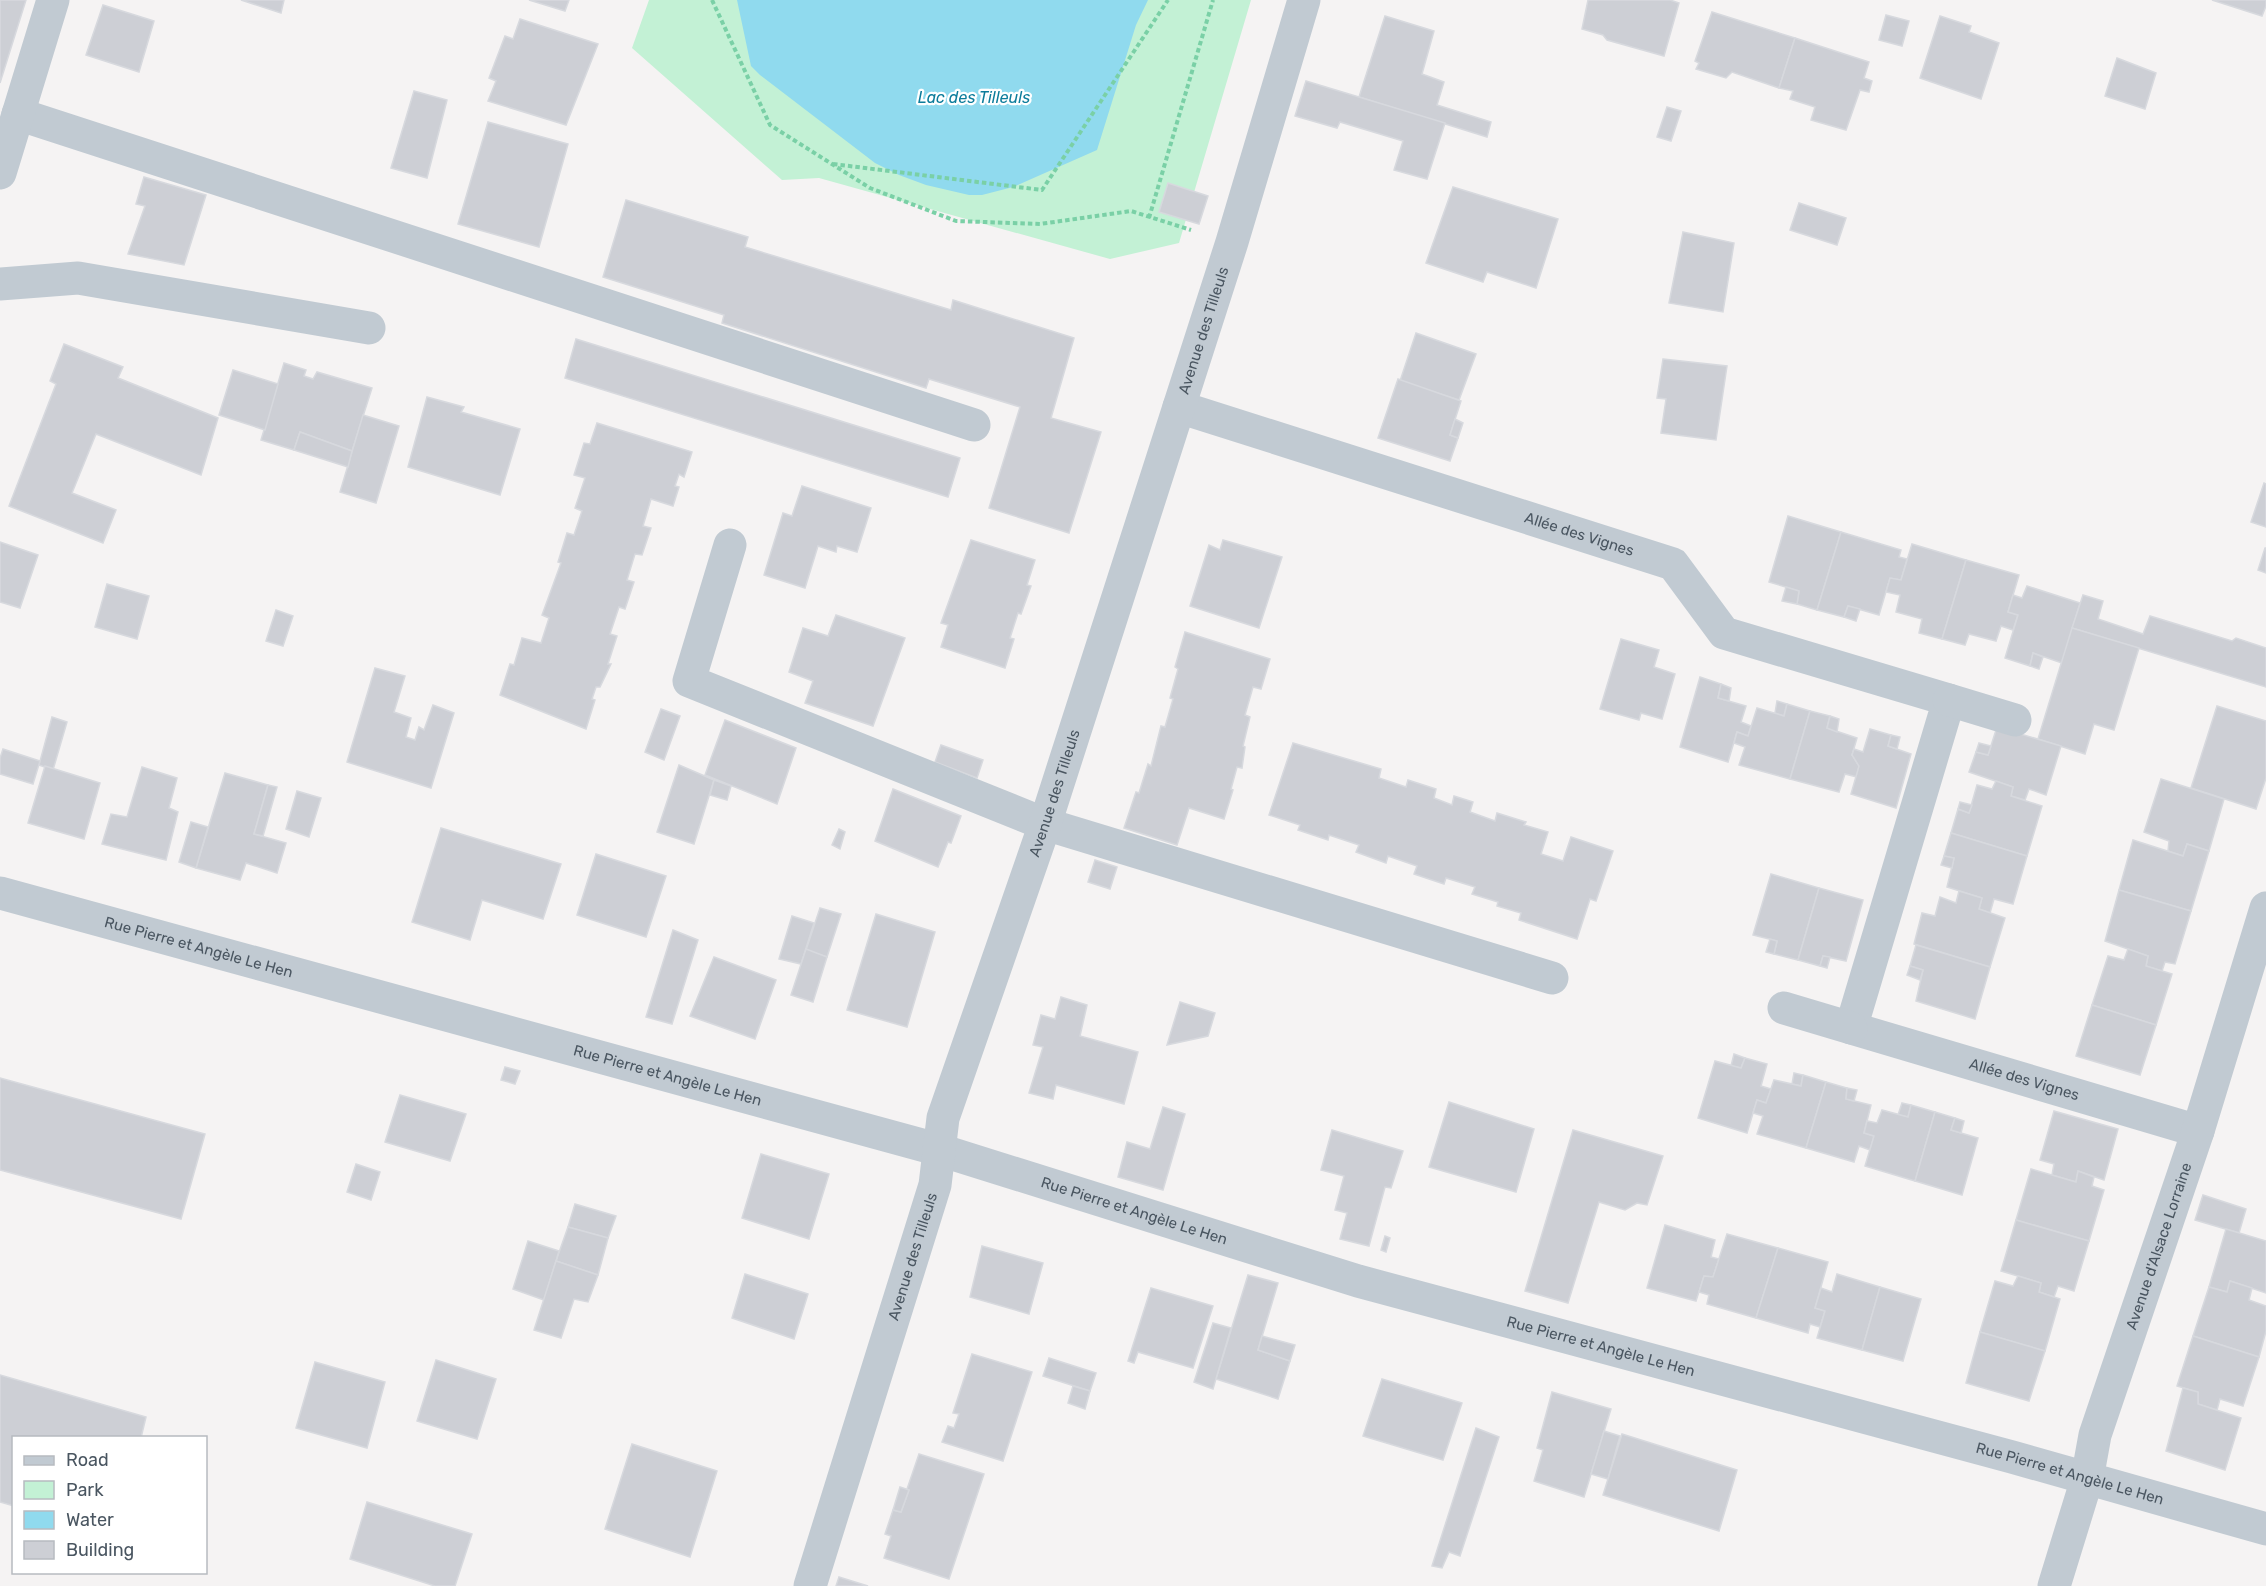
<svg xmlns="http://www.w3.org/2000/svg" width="2266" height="1586" viewBox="0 0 2266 1586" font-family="Rubik,sans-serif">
	<rect width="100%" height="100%" fill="#f5f3f3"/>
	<polygon fill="#c3f1d5" points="649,0 1251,0 1179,243 1110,259 819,178 782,180 632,48"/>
	<polygon fill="#90daee" points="737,0 1148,0 1136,25 1097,150 1013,187 982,195 969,195 926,185 899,175 875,163 760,75 751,66"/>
	<g fill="#cdcfd5" stroke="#d7d9de" stroke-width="1.5">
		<polygon points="0,0 26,0 0,83"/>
		<polygon points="241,0 284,0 281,13"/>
		<polygon points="529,0 569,0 565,11"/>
		<polygon points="1588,0 1670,0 1679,3 1664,56 1607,40 1603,35 1582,29"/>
		<polygon points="2212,0 2266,0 2266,6 2262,16"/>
		<polygon points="103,5 154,21 139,72 86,55"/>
		<polygon points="1712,12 1795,38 1779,88 1732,72 1726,78 1696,69 1699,63 1695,61"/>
		<polygon points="1886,15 1909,21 1902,46 1879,40"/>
		<polygon points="1385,16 1434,31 1422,74 1444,82 1437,105 1491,122 1487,137 1359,97"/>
		<polygon points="1940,16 1971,26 1969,32 1999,43 1981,99 1920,78"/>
		<polygon points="520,19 598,44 566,125 488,101 496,81 489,78 505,36 513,39"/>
		<polygon points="1795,38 1869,62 1864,78 1872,81 1869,92 1860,90 1846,130 1811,120 1815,107 1790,99 1793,91 1779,88"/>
		<polygon points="2117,58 2156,73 2145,109 2105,96"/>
		<polygon points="1306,81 1445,123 1427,179 1394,170 1403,141 1340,122 1337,128 1295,116"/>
		<polygon points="414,91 447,100 427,178 391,168"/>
		<polygon points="1667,107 1681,111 1671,141 1657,137"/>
		<polygon points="488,122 568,144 539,247 458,224"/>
		<polygon points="144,177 206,195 184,265 128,254 145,206 136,204"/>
		<polygon points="1168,183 1208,196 1199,224 1159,212"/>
		<polygon points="1453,187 1558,219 1536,288 1487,272 1483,282 1426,263"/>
		<polygon points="626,200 748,237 745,247 951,310 953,300 1074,338 1051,418 1101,432 1069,533 989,508 1020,407 929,379 926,388 722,323 724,315 603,277"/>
		<polygon points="1799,203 1846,218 1837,245 1790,230"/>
		<polygon points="1683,232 1734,243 1723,312 1669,303"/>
		<polygon points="1416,333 1476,354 1459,400 1400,381"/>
		<polygon points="576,339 960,458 948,497 565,378"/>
		<polygon points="64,344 123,367 118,378 218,418 201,475 96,434 72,493 116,510 103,543 9,506 56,384 50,381"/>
		<polygon points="1663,359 1727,366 1716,440 1661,433 1666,399 1657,398"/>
		<polygon points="284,363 306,370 304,376 313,379 317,372 372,388 352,451 300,432 294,450 261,440"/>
		<polygon points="233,370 278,384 265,430 219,415"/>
		<polygon points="1398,379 1461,401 1450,435 1458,438 1450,461 1378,438"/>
		<polygon points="427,397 464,407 461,412 520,429 500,495 408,467"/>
		<polygon points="363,415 399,426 376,503 340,492"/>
		<polygon points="1455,419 1463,423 1458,438 1450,435"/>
		<polygon points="597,423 692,452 684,477 679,474 675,486 679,487 673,506 651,499 643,526 651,528 642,555 635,554 627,580 634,582 625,609 619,607 610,634 617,636 608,664 611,664 600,687 596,687 592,699 595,700 586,729 500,695 510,664 514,665 522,638 541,643 549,618 542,615 561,563 558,562 567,533 574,535 582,511 575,508 585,478 574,475 584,443 590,444"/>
		<polygon points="300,432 352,451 348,467 294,450"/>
		<polygon points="2264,483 2266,484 2266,527 2251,522"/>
		<polygon points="802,486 871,508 857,552 837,546 836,552 818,546 805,588 764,575 783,513 792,516"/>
		<polygon points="1788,516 1841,532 1817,610 1797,604 1799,591 1769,582"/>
		<polygon points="1841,532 1901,550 1899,557 1907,559 1901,580 1890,578 1879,615 1848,606 1844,617 1817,610"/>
		<polygon points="971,540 1035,560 1027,585 1031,586 1021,614 1018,613 1010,638 1014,639 1005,668 941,647 948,625 941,623"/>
		<polygon points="1223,540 1282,557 1259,628 1190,606 1209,545 1220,550"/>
		<polygon points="0,542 38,555 20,608 0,602"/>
		<polygon points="1912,544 1966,560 1942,639 1919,633 1922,619 1896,612 1900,595 1886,592 1890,578 1901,580"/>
		<polygon points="2265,548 2266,548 2266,573 2258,570"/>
		<polygon points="1966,560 2019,575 2008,612 2018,615 2013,630 2001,626 1996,641 1969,634 1965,645 1942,639"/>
		<polygon points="107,584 149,596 137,639 95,627"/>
		<polygon points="2027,586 2080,603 2062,663 2033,653 2030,666 2005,658 2018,615 2008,612 2013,595 2022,598"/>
		<polygon points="1786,587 1799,591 1797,604 1782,601"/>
		<polygon points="2083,595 2103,601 2098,619 2143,634 2150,616 2232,641 2236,638 2266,648 2266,687 2072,628"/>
		<polygon points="1848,606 1860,609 1856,621 1844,617"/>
		<polygon points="276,610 293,616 283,646 266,641"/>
		<polygon points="836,615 905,638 873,726 805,703 813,681 789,672 803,628 828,636"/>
		<polygon points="2072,628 2139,648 2114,730 2094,724 2085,754 2038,739"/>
		<polygon points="1185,632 1270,659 1261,689 1253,687 1245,715 1250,717 1243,746 1245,747 1242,768 1237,767 1231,789 1233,790 1224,819 1189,808 1177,845 1124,828 1136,792 1139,793 1148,764 1151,766 1161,726 1165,727 1173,699 1170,698 1178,669 1175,667"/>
		<polygon points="1621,639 1659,650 1654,667 1675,674 1662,719 1641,713 1639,720 1600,709"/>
		<polygon points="2033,653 2043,657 2039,669 2030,666"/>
		<polygon points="375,668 405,676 394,712 411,718 406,737 415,740 419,727 424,730 433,705 454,713 431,788 347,762"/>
		<polygon points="1700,677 1721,684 1718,698 1746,706 1741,722 1751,726 1748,736 1737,732 1728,762 1680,747"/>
		<polygon points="1721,684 1731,688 1729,701 1718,698"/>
		<polygon points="1777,701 1787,704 1784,716 1775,713"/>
		<polygon points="1787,704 1810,711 1790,779 1739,765 1745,747 1734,743 1737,732 1748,736 1757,708 1784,716"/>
		<polygon points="2217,706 2266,721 2266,778 2256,809 2191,788"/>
		<polygon points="661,709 680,716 664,760 645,752"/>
		<polygon points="1810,711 1830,716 1827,728 1857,738 1852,755 1859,766 1857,777 1845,774 1839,792 1790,779"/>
		<polygon points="1830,716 1839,719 1837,732 1827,728"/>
		<polygon points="52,717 67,722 53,770 39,765"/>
		<polygon points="725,720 796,748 777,804 705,775"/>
		<polygon points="1997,727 2061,746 2046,795 2029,789 2025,800 2011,796 2013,787 1969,772 1976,752 1988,755"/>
		<polygon points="1870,729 1891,735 1888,746 1911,754 1896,808 1851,794 1859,766 1852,755 1854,749 1863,752"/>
		<polygon points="1891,735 1900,737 1897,749 1888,746"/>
		<polygon points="1293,743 1381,769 1379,778 1406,787 1408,780 1436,789 1434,798 1452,805 1454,796 1473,802 1470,812 1495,821 1497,813 1526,822 1524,825 1548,832 1541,854 1563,861 1571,837 1613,851 1596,901 1590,899 1577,939 1519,920 1521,913 1497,906 1498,902 1472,894 1475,887 1446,878 1444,884 1414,874 1417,866 1388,856 1386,863 1356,852 1359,845 1329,835 1328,840 1298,830 1300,825 1269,815"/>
		<polygon points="1979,743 1991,746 1988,755 1976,752"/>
		<polygon points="941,745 983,760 977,778 935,762"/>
		<polygon points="3,749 40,761 33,784 0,774 0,758"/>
		<polygon points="679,765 714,780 694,844 657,832"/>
		<polygon points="45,766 100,783 84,839 28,823"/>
		<polygon points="142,767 177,778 169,808 178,812 166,860 102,844 111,814 127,817"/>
		<polygon points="225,773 268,785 254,834 286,843 277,873 246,863 240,880 196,868"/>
		<polygon points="2161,779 2224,799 2209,851 2187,844 2183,856 2168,851 2169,841 2144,832"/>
		<polygon points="714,780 731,786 727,800 710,795"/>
		<polygon points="1996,781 2013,787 2011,796 2042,806 2027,856 1951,833 1958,809 1969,813 1977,785 1992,789"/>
		<polygon points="268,785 277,787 263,836 254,834"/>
		<polygon points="893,789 961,816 951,843 948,842 938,867 875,841"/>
		<polygon points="297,791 321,798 309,837 286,829"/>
		<polygon points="1960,802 1972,805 1969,813 1958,809"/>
		<polygon points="191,822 208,827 196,868 179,862"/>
		<polygon points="441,828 561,864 543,919 482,900 470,940 412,922"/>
		<polygon points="839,829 845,832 840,849 832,845"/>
		<polygon points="1951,833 2027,856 2013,904 1994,899 1990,913 1979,909 1982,898 1947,887 1954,858 1944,856"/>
		<polygon points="2133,840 2183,856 2187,844 2209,851 2191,911 2119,890"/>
		<polygon points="596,854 666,876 646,937 577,915"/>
		<polygon points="1944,856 1954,858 1952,868 1941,865"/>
		<polygon points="1095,860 1117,867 1110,889 1088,882"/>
		<polygon points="1771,874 1819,888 1798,960 1774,954 1777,941 1753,935"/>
		<polygon points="1819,888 1863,900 1846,961 1823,956 1820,966 1798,960"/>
		<polygon points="2119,890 2191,911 2175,964 2165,962 2162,971 2146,966 2148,956 2105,941"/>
		<polygon points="1959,891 1982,898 1979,909 2005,918 1990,967 1914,944 1922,913 1935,916 1940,897 1956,903"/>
		<polygon points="820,908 841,914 827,957 806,950"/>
		<polygon points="876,914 935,932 907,1027 847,1010"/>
		<polygon points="792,916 814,923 801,964 779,959"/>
		<polygon points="673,930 698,940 672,1024 646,1017"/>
		<polygon points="1770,939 1777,941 1774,954 1766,952"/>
		<polygon points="1916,945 1990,967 1975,1019 1916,1001 1923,970 1910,966"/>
		<polygon points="806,949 827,957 813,1002 791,995"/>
		<polygon points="2128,949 2148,956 2146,966 2172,974 2156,1025 2092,1005 2108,956 2124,960"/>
		<polygon points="1823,956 1830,957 1827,968 1820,966"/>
		<polygon points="714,957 776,980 755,1039 690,1016"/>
		<polygon points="1910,966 1923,970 1920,980 1907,975"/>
		<polygon points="1061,997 1087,1005 1080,1036 1138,1052 1124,1104 1056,1085 1053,1099 1029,1093 1043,1047 1033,1045 1041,1015 1055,1019"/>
		<polygon points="1180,1002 1215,1013 1208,1036 1167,1045"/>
		<polygon points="2092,1005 2156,1025 2140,1075 2076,1056"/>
		<polygon points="1734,1054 1745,1058 1741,1068 1731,1066"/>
		<polygon points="1745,1058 1767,1064 1761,1086 1771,1089 1766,1103 1757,1100 1747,1133 1698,1118 1715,1061 1741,1068"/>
		<polygon points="505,1067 520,1071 515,1084 501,1080"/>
		<polygon points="1794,1073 1803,1075 1801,1086 1792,1084"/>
		<polygon points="1803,1075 1826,1082 1806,1148 1757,1134 1763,1116 1753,1113 1757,1100 1766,1103 1774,1080 1801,1086"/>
		<polygon points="0,1078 205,1134 181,1219 0,1170"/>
		<polygon points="1826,1082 1847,1088 1846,1099 1871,1105 1864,1133 1874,1136 1870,1150 1859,1146 1854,1162 1806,1148"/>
		<polygon points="1847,1088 1857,1090 1854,1101 1846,1099"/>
		<polygon points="400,1095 466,1114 450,1161 385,1142"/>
		<polygon points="1449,1102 1534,1129 1516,1192 1429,1167"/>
		<polygon points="1902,1103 1911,1105 1908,1117 1898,1115"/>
		<polygon points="1911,1105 1935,1112 1915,1181 1865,1166 1874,1136 1864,1133 1867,1121 1877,1123 1882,1110 1908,1117"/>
		<polygon points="1163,1107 1185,1114 1163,1190 1118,1177 1127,1142 1150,1149"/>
		<polygon points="2054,1111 2118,1129 2104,1180 2078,1171 2076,1182 2052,1175 2054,1164 2040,1160"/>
		<polygon points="1935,1112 1955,1118 1951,1130 1978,1138 1962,1195 1915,1181"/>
		<polygon points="1955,1118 1964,1121 1961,1133 1951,1130"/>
		<polygon points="1332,1130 1403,1151 1391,1188 1385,1187 1369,1246 1340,1239 1347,1213 1335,1210 1344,1176 1321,1170"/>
		<polygon points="1573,1130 1663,1156 1647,1205 1637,1203 1625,1210 1599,1202 1568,1303 1525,1291"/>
		<polygon points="761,1154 829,1174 809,1239 742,1218"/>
		<polygon points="356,1164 380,1172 371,1200 347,1192"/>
		<polygon points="2031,1169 2076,1182 2078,1171 2094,1177 2092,1186 2104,1190 2089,1241 2016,1220"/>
		<polygon points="2203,1195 2246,1209 2239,1233 2195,1220"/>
		<polygon points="575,1204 616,1216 608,1238 568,1227"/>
		<polygon points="2016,1220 2089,1241 2074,1291 2058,1286 2054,1297 2039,1292 2041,1283 2001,1271"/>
		<polygon points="1665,1225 1715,1240 1711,1257 1719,1259 1713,1277 1704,1276 1696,1301 1647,1288"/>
		<polygon points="568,1227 608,1238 598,1275 556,1261"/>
		<polygon points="2226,1229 2266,1241 2266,1293 2230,1281 2227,1292 2209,1287"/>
		<polygon points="1727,1234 1778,1248 1756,1318 1707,1304 1709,1295 1699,1292 1704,1276 1713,1277"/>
		<polygon points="1385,1236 1390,1238 1386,1252 1381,1250"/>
		<polygon points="528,1241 559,1251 544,1300 513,1289"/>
		<polygon points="982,1246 1043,1263 1029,1314 970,1297"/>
		<polygon points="1778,1248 1828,1262 1815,1308 1825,1311 1820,1327 1810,1324 1808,1333 1756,1318"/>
		<polygon points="556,1261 598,1275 588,1302 574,1299 561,1338 534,1330"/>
		<polygon points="745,1274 808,1294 794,1339 732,1318"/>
		<polygon points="1837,1274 1880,1287 1862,1350 1817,1338 1825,1311 1815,1308 1821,1288 1832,1292"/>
		<polygon points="1248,1275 1278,1283 1258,1350 1290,1361 1278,1399 1216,1379"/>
		<polygon points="2018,1276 2041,1283 2039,1292 2060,1299 2045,1351 1980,1332 1995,1281 2013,1286"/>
		<polygon points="2230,1281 2252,1288 2249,1300 2266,1306 2266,1331 2259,1357 2193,1336 2209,1287 2227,1292"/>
		<polygon points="1880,1287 1921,1299 1903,1361 1862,1350"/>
		<polygon points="1151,1288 1213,1306 1193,1368 1138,1352 1134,1363 1128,1361"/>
		<polygon points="1213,1323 1231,1328 1213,1389 1194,1382"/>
		<polygon points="1980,1332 2045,1351 2029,1401 1966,1383"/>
		<polygon points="1262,1336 1295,1345 1290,1361 1258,1350"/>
		<polygon points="2193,1336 2259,1357 2243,1406 2220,1399 2217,1410 2198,1404 2198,1392 2177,1386"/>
		<polygon points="972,1354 1032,1372 1003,1461 942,1442 948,1426 954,1428 959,1414 953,1413"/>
		<polygon points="1049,1358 1096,1373 1090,1391 1043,1376"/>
		<polygon points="436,1360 496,1379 477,1439 417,1421"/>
		<polygon points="315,1362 385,1382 367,1448 296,1428"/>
		<polygon points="0,1375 146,1417 141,1438 14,1438 14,1506 0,1502"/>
		<polygon points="1382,1379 1462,1403 1443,1460 1363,1436"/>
		<polygon points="1073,1386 1090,1391 1085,1409 1068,1403"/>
		<polygon points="2183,1388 2198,1392 2198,1404 2241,1418 2225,1470 2166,1451"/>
		<polygon points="1552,1392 1611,1409 1584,1497 1534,1481 1543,1450 1537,1448"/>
		<polygon points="1476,1428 1499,1437 1460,1556 1449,1552 1442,1568 1432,1566"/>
		<polygon points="1604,1431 1620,1436 1608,1479 1591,1474"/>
		<polygon points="1622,1434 1737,1470 1719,1531 1603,1495"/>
		<polygon points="632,1444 717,1471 690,1557 605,1529"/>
		<polygon points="919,1454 984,1474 949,1579 884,1558 891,1536 885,1534 893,1510 901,1512 909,1490 907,1489"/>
		<polygon points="900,1487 909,1490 901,1512 893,1510"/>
		<polygon points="367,1502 472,1534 455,1586 435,1586 350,1559"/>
		<polygon points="839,1577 868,1586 836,1586"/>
	</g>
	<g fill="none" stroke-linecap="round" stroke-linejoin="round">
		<g stroke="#7ad0a6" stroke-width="4" stroke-dasharray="4.5 3" stroke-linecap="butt">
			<polyline points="712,0 770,125 870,188 956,221 1040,224 1131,211 1191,230"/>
			<polyline points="833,164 1042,190 1168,0"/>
			<polyline points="1149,218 1213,0"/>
		</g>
		<g stroke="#c1cad2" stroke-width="33">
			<polyline points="18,114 974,425"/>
			<polyline points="0,173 53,0"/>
			<polyline points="0,284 78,278 369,328"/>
			<path id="s1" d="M1179 407 1673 564 1724 633 1949 700 1851 1028 2198 1131"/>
			<polyline points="730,545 689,681 1045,824 1552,978"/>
			<polyline points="1949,700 2015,720"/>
			<path id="s2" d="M0 893 940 1150 1358 1281 2012 1457 2266 1529"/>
			<polyline points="1784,1008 1851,1028"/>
			<path id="s3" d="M810 1586 935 1185 943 1118 1045 824 1232 242 1304 0"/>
			<path id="s4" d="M2054 1586 2087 1479 2095 1435 2198 1131 2266 908"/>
		</g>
	</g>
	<g text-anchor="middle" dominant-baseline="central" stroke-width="4.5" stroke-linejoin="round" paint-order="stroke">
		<g font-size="15" fill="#4a5661" stroke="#fff">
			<text stroke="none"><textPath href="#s3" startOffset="1317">Avenue des Tilleuls</textPath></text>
			<text stroke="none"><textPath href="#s1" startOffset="420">Allée des Vignes</textPath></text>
			<text stroke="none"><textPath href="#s3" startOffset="831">Avenue des Tilleuls</textPath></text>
			<text stroke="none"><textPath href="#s2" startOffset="206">Rue Pierre et Angèle Le Hen</textPath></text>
			<text stroke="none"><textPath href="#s2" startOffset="692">Rue Pierre et Angèle Le Hen</textPath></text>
			<text stroke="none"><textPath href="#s1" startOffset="1362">Allée des Vignes</textPath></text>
			<text stroke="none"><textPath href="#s2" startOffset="1178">Rue Pierre et Angèle Le Hen</textPath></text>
			<text stroke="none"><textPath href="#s4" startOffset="356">Avenue d'Alsace Lorraine</textPath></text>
			<text stroke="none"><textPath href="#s3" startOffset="345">Avenue des Tilleuls</textPath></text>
			<text stroke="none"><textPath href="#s2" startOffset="1664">Rue Pierre et Angèle Le Hen</textPath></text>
			<text stroke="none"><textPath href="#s2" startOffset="2150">Rue Pierre et Angèle Le Hen</textPath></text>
		</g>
		<g font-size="16" font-style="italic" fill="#0c7c9b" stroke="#fff">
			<text x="974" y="97">Lac des Tilleuls</text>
		</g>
	</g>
	<rect x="12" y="1436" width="195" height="138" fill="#ffffff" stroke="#b7bbc0" stroke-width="1.5"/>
	<rect x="24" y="1456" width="30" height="9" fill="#c1cad2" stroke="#b7bbc0" stroke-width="1.5"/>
	<text x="66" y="1466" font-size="18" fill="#4a5661">Road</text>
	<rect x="24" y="1481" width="30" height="18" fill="#c3f1d5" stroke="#b7bbc0" stroke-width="1.5"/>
	<text x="66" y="1496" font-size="18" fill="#4a5661">Park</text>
	<rect x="24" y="1511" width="30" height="18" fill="#90daee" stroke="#b7bbc0" stroke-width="1.5"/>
	<text x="66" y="1526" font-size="18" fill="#4a5661">Water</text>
	<rect x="24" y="1541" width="30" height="18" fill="#cdcfd5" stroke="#b7bbc0" stroke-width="1.5"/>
	<text x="66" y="1556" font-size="18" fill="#4a5661">Building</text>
</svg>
